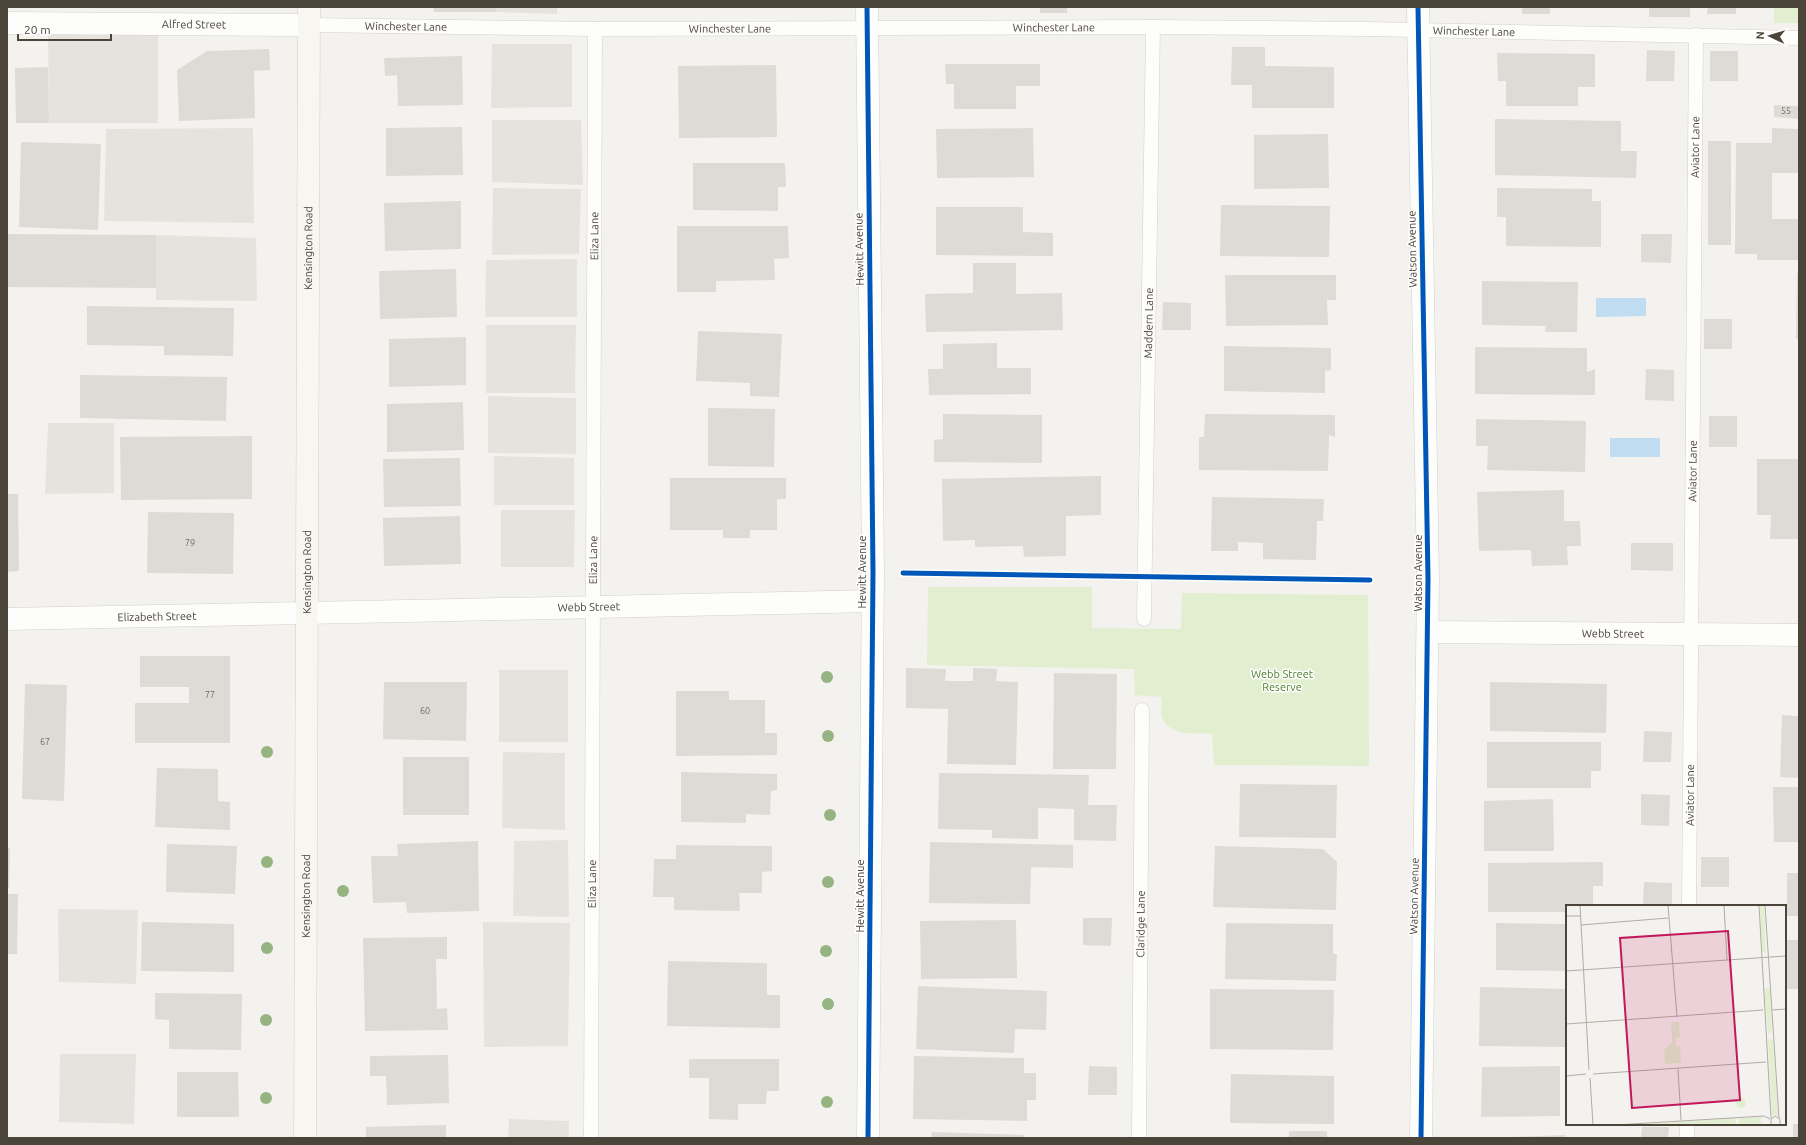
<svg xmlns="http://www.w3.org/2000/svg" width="1806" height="1145" viewBox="0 0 1806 1145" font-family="Ubuntu,sans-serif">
	<rect width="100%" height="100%" fill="#f4f2ee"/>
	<g fill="#e1eecf">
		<rect x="1774" y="7" width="25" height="16"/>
		<path d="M928 587H1092V628L1181 629 1182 593 1368 595 1369 766 1214 765 1212 734C1195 733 1165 737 1161 713 1161 708 1162 702 1161 697L1135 695 1134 669 927 665Z"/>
	</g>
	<g fill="#e6e3df">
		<polygon points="496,7 557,7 557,14 496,12"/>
		<polygon points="48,33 158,33 158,123 49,123"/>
		<polygon points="492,44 572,44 572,107 491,108"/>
		<polygon points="492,120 581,120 583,185 492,182"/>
		<polygon points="253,128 254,223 104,221 106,129"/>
		<polygon points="493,188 581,189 579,254 492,255"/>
		<polygon points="156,235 256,238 257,301 156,300"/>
		<polygon points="577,259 577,317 485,317 486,260"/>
		<polygon points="486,325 576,325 575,393 486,393"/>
		<polygon points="488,396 576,398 576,454 488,453"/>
		<polygon points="48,423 114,423 114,493 45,494"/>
		<polygon points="494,456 574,458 574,505 494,505"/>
		<polygon points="501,510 575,510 574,567 501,567"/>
		<rect x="499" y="670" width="69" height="72"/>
		<polygon points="503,752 565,753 565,830 502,828"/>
		<polygon points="568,840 569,917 513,916 514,841"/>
		<polygon points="58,909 138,910 136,984 59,982"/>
		<polygon points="483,922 570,923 568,1046 484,1047"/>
		<polygon points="60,1054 136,1054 134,1124 59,1122"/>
		<polygon points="509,1119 569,1121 569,1138 508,1138"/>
	</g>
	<g fill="#c0ddf1">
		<polygon points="1596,298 1646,298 1646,316 1596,317"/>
		<rect x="1610" y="438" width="50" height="19"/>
	</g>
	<g fill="#dedbd6">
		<polygon points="433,7 496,7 496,12 434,12"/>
		<rect x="1040" y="7" width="27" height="6"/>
		<rect x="1522" y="7" width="28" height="7"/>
		<rect x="1649" y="7" width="41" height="10"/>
		<polygon points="1708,7 1736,7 1736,14 1707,14"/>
		<polygon points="1232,47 1265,47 1265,66 1334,67 1334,108 1252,108 1252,85 1231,85"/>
		<polygon points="269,49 270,70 254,71 255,118 179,121 177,70 207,51"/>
		<polygon points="1647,50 1675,51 1674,81 1646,81"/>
		<rect x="1710" y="51" width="28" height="30"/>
		<polygon points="1497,53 1595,54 1595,87 1578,87 1578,106 1506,106 1506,81 1498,81"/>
		<polygon points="462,56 463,105 398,106 397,75 385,76 384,58"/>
		<polygon points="945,64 1040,64 1040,86 1016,86 1016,109 954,109 954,84 946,84"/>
		<polygon points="776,65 777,137 679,138 678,66"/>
		<polygon points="48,67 49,123 16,123 15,68"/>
		<polygon points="1774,105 1799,106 1799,119 1774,117"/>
		<polygon points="1495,119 1621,121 1621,151 1637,151 1636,178 1495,175"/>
		<polygon points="462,127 463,175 386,176 386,128"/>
		<polygon points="1033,128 1034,177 937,178 936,129"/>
		<polygon points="1772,128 1799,129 1799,173 1772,173 1772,219 1799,219 1799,260 1757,260 1757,254 1735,254 1736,143 1772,143"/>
		<polygon points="1328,134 1329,188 1254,189 1254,135"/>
		<rect x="1708" y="141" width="23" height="104"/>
		<polygon points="21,142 101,144 98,230 19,227"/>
		<polygon points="693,163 785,163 786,187 778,187 778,211 693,210"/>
		<polygon points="1497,188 1592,189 1592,201 1601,201 1601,247 1506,246 1506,217 1497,217"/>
		<polygon points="461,201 461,249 385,251 384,203"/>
		<polygon points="1221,205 1330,206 1329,257 1220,256"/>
		<polygon points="936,207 1023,207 1023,232 1053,233 1053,256 936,255"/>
		<polygon points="677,226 788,226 789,258 774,259 775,280 716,281 716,292 677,292"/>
		<polygon points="8,234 156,235 156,288 7,287"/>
		<polygon points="1641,234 1672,234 1671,263 1641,262"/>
		<polygon points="973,263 1016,263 1016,294 1062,293 1063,330 926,332 925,294 973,293"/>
		<polygon points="456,269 457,317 380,319 379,271"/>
		<polygon points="1797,273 1799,273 1799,339 1796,339"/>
		<polygon points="1225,275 1336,275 1336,300 1327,300 1328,325 1226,326"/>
		<polygon points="1482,281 1578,282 1577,332 1545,332 1546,326 1482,325"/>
		<polygon points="1163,302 1191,303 1191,330 1162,330"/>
		<polygon points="87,306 234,308 233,356 164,355 164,346 87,345"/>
		<rect x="1704" y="319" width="28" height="30"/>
		<polygon points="698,331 782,334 779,397 750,396 750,383 696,381"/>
		<polygon points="466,337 466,385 389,387 389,339"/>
		<polygon points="997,343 997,368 1031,368 1031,394 929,395 928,369 943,369 943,344"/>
		<polygon points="1224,346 1331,348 1331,370 1325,371 1325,393 1224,391"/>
		<polygon points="1475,347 1587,348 1587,372 1595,369 1595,395 1475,394"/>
		<polygon points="1646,369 1674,370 1674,401 1645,400"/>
		<polygon points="80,375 227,377 226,421 80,418"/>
		<polygon points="463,402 464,450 387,452 387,404"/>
		<polygon points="708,408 775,409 774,467 708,466"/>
		<polygon points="943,414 1042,415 1042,463 934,462 934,440 943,439"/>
		<polygon points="1205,414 1335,415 1335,437 1329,435 1328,471 1199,470 1199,437 1204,437"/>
		<rect x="1709" y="416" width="28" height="31"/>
		<polygon points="1476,419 1586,421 1585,472 1487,470 1488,446 1476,446"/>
		<polygon points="252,436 252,499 121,500 120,437"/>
		<polygon points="460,458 461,506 384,507 383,459"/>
		<polygon points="1757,459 1799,459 1798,539 1770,539 1771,515 1757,515"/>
		<polygon points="1101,476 1101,515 1066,516 1066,556 1024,557 1023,546 975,547 975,540 943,541 942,479"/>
		<polygon points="670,478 786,478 786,499 777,499 777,530 750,530 750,538 723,538 723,530 670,530"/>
		<polygon points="1564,490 1564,521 1580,521 1581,546 1567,546 1568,565 1532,566 1531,550 1479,551 1477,492"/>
		<polygon points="7,494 18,494 19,571 7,572"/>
		<polygon points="1212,497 1324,499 1323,521 1317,521 1316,560 1263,559 1263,543 1238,542 1238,551 1211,551"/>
		<polygon points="148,512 234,513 233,574 147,573"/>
		<polygon points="460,516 461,564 384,566 383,518"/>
		<polygon points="1631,543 1673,543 1673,571 1631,570"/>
		<polygon points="140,656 230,656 230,743 135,743 135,703 189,703 189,687 140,687"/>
		<polygon points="906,668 946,669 945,681 973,681 973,668 997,669 996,681 1018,682 1016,765 947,764 948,709 906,708"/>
		<polygon points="1054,673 1117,674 1116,769 1053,769"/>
		<polygon points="384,682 467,682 466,741 383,739"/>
		<polygon points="1490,682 1607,684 1606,733 1490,731"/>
		<polygon points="25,684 67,685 64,801 22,799"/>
		<polygon points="676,691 729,691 729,700 765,700 765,733 777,733 777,755 676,756"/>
		<polygon points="1782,715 1799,716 1799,778 1780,777"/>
		<polygon points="1644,731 1672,732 1671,762 1643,762"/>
		<polygon points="1487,742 1601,742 1601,771 1591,771 1591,788 1487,788"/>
		<rect x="403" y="757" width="66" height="58"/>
		<polygon points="157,768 218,769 218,801 230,802 230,830 155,827"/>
		<polygon points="681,772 777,774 777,790 771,791 770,815 746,814 746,823 681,822"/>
		<polygon points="939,773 1089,775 1088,805 1117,805 1116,841 1074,840 1074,809 1038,808 1038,839 992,838 992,830 938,829"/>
		<polygon points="1240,784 1337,785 1336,838 1239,837"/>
		<polygon points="1773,787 1799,787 1799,842 1774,842"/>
		<polygon points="1641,794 1670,795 1669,826 1641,825"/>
		<polygon points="1553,799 1554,851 1484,851 1484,801"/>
		<polygon points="478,841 479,911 407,913 406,902 373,903 371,856 398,856 397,844"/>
		<polygon points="930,842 1073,845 1073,868 1031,867 1030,904 929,903"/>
		<polygon points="167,844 237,846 235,894 166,892"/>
		<polygon points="676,845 772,846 772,871 762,872 762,893 739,893 740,911 674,910 674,897 653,897 654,859 676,859"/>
		<polygon points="1215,846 1323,849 1337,862 1336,910 1213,907"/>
		<polygon points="7,848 10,848 9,888 7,888"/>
		<rect x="1701" y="857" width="28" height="30"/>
		<polygon points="1603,862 1603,886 1593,886 1593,906 1567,906 1567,912 1488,912 1488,863"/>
		<rect x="1787" y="873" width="12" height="43"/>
		<polygon points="1644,882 1672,883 1672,906 1643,906"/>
		<polygon points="7,894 18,894 17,954 7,954"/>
		<polygon points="1083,918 1112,918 1111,946 1083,945"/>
		<polygon points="1016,920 1017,978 921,979 920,921"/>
		<polygon points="142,922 234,924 234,972 141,971"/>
		<polygon points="1226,923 1333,924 1333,954 1337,954 1336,981 1225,979"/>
		<polygon points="1496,923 1567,924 1567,971 1496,970"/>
		<polygon points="447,937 447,959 436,959 437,1009 447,1008 448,1030 365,1031 363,938"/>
		<rect x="1785" y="940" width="14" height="49"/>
		<polygon points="668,961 767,963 767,995 780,995 780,1028 667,1026"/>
		<polygon points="918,986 1047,991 1046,1030 1015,1029 1014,1053 916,1049"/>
		<polygon points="1480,987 1567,989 1567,1047 1479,1046"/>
		<polygon points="1210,989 1334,990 1333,1050 1210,1049"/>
		<polygon points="155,993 242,994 241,1050 169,1049 169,1020 155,1019"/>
		<polygon points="448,1055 449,1103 387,1105 386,1076 370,1076 370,1056"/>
		<polygon points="914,1056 1024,1058 1024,1073 1036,1073 1036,1100 1027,1100 1027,1121 913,1119"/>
		<polygon points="689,1059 779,1059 779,1091 767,1091 766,1104 738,1104 738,1120 709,1119 709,1078 689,1078"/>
		<polygon points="1089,1066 1117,1067 1117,1095 1088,1095"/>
		<polygon points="1560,1066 1560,1116 1481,1117 1482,1067"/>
		<polygon points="177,1072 238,1072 239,1117 177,1117"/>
		<polygon points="1231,1074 1334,1076 1334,1124 1230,1123"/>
		<rect x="1793" y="1124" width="6" height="14"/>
		<polygon points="446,1125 446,1138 366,1138 366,1127"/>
		<polygon points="1642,1127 1669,1127 1668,1138 1641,1138"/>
		<rect x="1289" y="1131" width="38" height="7"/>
		<polygon points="932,1132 1024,1135 1024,1138 931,1138"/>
		<polygon points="1565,1135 1565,1138 1514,1138 1514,1137"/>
	</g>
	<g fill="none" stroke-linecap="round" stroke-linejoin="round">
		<defs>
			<g id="lane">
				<path id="s1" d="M309 25 595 29 1153 27 1368 29 1799 38"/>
				<path id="s2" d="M1144 619 1153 27"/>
				<path id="s3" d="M1689 906 1696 35"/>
				<path id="s4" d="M591 1138 595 29"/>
				<path id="s5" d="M1139 1138 1142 710"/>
				<polyline points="1687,1138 1687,1124"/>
			</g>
			<g id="street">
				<polyline points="867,7 873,572 868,1138"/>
				<polyline points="1418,7 1428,579 1421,1138"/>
				<path id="s6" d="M7 23 309 25"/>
				<path id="s7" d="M7 619C295 615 584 606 872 601"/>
				<path id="s8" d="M1428 632 1799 635"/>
			</g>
			<g id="secondary">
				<path id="s9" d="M305 1138 309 7"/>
			</g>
		</defs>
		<use href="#lane" stroke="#d2d0cb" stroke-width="15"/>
		<use href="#street" stroke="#d2d0cb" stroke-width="23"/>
		<use href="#secondary" stroke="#d3cfc5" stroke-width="23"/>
		<use href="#lane" stroke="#fdfdfc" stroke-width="14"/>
		<use href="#street" stroke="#fdfdfc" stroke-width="22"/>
		<use href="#secondary" stroke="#f7f6f1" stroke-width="22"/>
		<defs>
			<g id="cycleway">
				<polyline points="867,7 873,572 868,1138"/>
				<polyline points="1418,7 1428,579 1421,1138"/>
				<polyline points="903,573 1370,580"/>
			</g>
		</defs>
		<use href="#cycleway" stroke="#fff" stroke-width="8"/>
		<use href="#cycleway" stroke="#0057b8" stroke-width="5"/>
	</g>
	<g fill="#96b382">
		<circle cx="827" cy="677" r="6"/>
		<circle cx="828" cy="736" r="6"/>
		<circle cx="267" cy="752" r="6"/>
		<circle cx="830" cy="815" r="6"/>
		<circle cx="267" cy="862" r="6"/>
		<circle cx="828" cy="882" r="6"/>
		<circle cx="343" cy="891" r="6"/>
		<circle cx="267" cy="948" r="6"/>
		<circle cx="826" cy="951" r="6"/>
		<circle cx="828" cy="1004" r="6"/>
		<circle cx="266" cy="1020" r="6"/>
		<circle cx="266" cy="1098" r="6"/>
		<circle cx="827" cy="1102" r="6"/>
	</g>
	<g text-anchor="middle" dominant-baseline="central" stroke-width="3" stroke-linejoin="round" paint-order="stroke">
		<g font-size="9" fill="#706a61">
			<text x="1786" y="111">55</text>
			<text x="190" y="543">79</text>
			<text x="210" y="695">77</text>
			<text x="425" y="711">60</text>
			<text x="45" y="742">67</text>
		</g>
		<g font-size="11" fill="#4b4439" stroke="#fff">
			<text stroke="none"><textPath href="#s6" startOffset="187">Alfred Street</textPath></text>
			<text stroke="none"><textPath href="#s1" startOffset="97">Winchester Lane</textPath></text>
			<text stroke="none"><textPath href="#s1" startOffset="745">Winchester Lane</textPath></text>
			<text stroke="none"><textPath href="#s1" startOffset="421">Winchester Lane</textPath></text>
			<text stroke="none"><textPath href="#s1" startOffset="1165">Winchester Lane</textPath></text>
			<text stroke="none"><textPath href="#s3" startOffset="759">Aviator Lane</textPath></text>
			<text stroke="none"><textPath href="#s4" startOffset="902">Eliza Lane</textPath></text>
			<text stroke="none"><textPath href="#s9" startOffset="890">Kensington Road</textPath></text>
			<text transform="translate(859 249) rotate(-91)">Hewitt Avenue</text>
			<text transform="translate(1412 249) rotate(-91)">Watson Avenue</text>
			<text stroke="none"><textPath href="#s2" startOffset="296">Maddern Lane</textPath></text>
			<text stroke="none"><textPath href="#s3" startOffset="435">Aviator Lane</textPath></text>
			<text stroke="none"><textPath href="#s4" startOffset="578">Eliza Lane</textPath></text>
			<text stroke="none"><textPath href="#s9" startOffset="566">Kensington Road</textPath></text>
			<text transform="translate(862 572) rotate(-90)">Hewitt Avenue</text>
			<text transform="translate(1418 573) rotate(-90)">Watson Avenue</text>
			<text stroke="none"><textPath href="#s7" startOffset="582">Webb Street</textPath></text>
			<text stroke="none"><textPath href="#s7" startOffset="150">Elizabeth Street</textPath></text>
			<text stroke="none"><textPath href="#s8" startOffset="185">Webb Street</textPath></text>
			<text stroke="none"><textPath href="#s3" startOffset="111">Aviator Lane</textPath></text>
			<text stroke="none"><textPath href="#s4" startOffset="254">Eliza Lane</textPath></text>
			<text stroke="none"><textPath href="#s9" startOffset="242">Kensington Road</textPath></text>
			<text transform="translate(860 896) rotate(-90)">Hewitt Avenue</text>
			<text transform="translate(1414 896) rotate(-89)">Watson Avenue</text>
			<text stroke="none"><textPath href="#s5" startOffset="214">Claridge Lane</textPath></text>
		</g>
		<g font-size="11" fill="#4a7f2a" stroke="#fff">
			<text x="1282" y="674">Webb Street<tspan x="1282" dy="13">Reserve</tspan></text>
		</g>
	</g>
	<g transform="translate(1566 905)">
		<rect width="220" height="220" fill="#f4f2ee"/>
		<path d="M194 0H198L200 48 196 46ZM201 83 204 84 206 127 202 129 198 84ZM105 117H113L114 132 110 133V141H114L115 158 99 159 98 145 106 137ZM202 134 207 135 212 210H206ZM170 198a5 5 0 1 1 10 0a5 5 0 1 1-10 0ZM196 212 194 215 197 220H173V213ZM169 213 170 220H68Z" fill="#e1eecf"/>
		<path fill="none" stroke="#b0aca6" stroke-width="1" d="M14 0 23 165M102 0 111 112M158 0 161 55M193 0 205 213M199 0 213 213M0 11H14M15 20 102 13M0 66 220 51M206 105 220 104M0 119 197 105M112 164 115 215M27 169 200 157M0 171 20 169M24 173 27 220M49 220 198 211 204 214M205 220V214L209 211 214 214V220"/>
		<path fill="#c2185b" fill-opacity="0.15" stroke="#c2185b" stroke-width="2" d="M162 26 174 195 66 203 54 33Z"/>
		<rect width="220" height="220" fill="none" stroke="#4b4439" stroke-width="2"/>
	</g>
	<rect width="1806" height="1145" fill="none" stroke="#4b4439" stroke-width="16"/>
	<g transform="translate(1770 36) rotate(274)" stroke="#ffffff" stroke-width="3" paint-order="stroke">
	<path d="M0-3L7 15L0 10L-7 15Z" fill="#4b4439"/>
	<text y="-6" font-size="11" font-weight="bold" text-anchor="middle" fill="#4b4439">N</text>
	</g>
	<path d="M18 34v6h93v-6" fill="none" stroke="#4b4439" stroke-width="2"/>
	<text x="24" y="34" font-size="12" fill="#4b4439" stroke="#ffffff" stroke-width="3" paint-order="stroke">20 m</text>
</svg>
